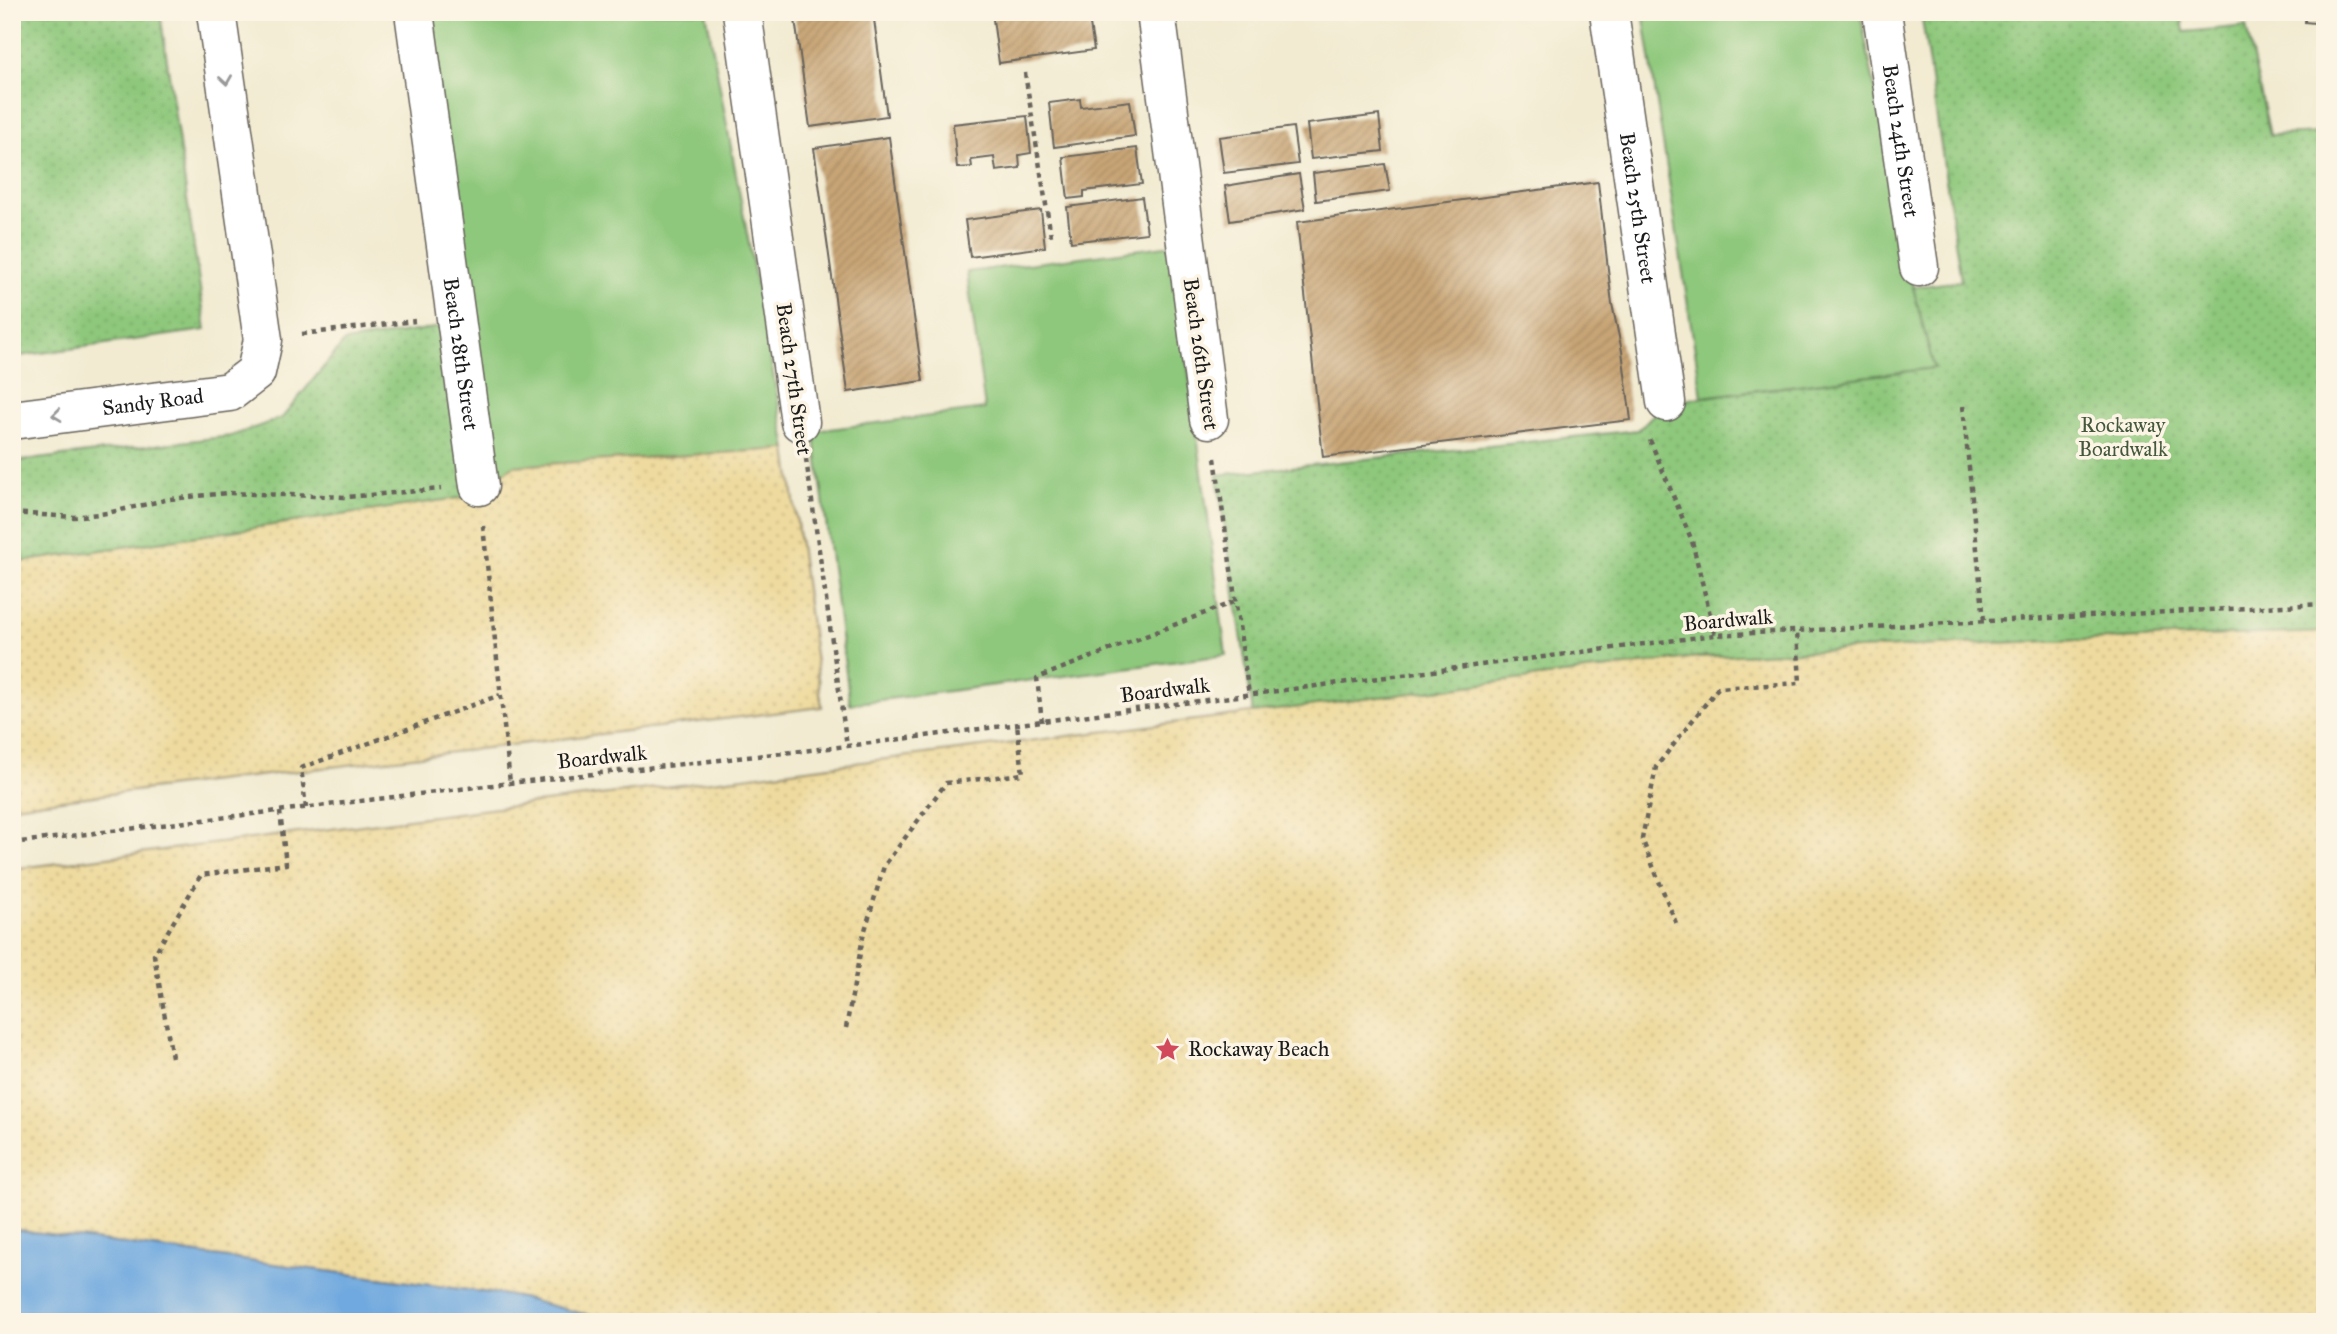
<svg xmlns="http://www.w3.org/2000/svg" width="2337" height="1334" viewBox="0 0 2337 1334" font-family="'IM FELL Great Primer',serif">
	<defs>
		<pattern id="sand-dots" width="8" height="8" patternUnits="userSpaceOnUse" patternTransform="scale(1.75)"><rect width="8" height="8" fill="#eeda9e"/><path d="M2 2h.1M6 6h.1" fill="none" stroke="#ccba88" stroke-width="1.8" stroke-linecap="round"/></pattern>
		<pattern id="park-dots" width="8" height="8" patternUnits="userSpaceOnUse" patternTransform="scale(1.75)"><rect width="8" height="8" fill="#8ec87c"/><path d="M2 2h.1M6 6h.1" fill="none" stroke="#7aab6b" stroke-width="1.8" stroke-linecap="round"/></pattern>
		<pattern id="building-hatch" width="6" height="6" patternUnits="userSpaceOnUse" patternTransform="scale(1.75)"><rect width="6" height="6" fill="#c8a576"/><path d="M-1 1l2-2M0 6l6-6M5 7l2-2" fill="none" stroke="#ab8d66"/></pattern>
	</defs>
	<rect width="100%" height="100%" fill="#fcf5e5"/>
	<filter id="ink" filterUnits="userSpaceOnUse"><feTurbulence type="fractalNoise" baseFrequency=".0143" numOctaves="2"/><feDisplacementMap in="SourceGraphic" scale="14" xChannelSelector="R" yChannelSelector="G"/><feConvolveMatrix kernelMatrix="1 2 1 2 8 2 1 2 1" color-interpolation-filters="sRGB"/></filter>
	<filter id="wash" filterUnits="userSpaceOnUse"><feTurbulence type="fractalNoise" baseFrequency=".00686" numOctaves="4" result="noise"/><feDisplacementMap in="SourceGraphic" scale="28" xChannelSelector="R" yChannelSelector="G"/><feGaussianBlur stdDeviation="1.57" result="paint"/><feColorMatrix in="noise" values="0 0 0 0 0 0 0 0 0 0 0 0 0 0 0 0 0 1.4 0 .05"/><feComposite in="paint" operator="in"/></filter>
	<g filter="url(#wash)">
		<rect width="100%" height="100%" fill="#f2ebd2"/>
		<g fill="#8ec87c" stroke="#55724c" stroke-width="2">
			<polygon points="427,12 706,12 787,449 515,466 488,482"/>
			<polygon points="1643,12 1860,12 1913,287 1934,368 1702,397"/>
			<polygon points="1172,245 1226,655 850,704 814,431 985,409 967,272"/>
		</g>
		<g fill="url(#sand-dots)" stroke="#857b5d" stroke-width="2">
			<polygon points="787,449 822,707 12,806 12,563 464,497 514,466"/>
			<polygon points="2325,632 2325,1322 616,1322 513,1296 12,1229 12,869 1697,657 1958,644"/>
		</g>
		<g fill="url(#park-dots)" stroke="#55724c" stroke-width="2">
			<polygon points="12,12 160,12 206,330 12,357"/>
			<polygon points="1921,12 2181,12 2184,32 2246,26 2270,135 2325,133 2325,632 1958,644 1697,657 1253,713 1217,475 1638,430 1666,402 1934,368 1913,287 1961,281"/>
			<polygon points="447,326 465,497 12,563 12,462 231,436 282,418 344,342"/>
		</g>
		<polygon fill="#6fa9df" stroke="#46627e" stroke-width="2" points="12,1229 513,1296 616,1322 12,1322"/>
		<g id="blocks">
			<g fill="url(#building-hatch)">
				<polygon points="794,12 873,12 887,116 810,127"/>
				<polygon points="992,12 1088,12 1094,50 999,63"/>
				<polygon points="2306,12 2325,12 2325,24 2305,22"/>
				<polygon points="1080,99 1081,107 1130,101 1135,136 1054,147 1049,103"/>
				<polygon points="1379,115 1383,151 1311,159 1307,124"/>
				<polygon points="1027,116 1031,153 1019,155 1020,168 996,171 994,157 971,160 972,167 957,168 953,124"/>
				<polygon points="1293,127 1298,164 1224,173 1219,137"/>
				<polygon points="889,137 923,381 848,392 814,148"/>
				<polygon points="1137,148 1142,184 1084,191 1084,197 1068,199 1063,157"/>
				<polygon points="1385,164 1390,191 1316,201 1313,173"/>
				<polygon points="1299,174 1305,209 1230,221 1225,186"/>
				<polygon points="1598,182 1612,304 1622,351 1631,420 1323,457 1297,222"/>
				<polygon points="1142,197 1147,233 1071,242 1067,207"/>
				<polygon points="1041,210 1045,247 970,257 965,220"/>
			</g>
		</g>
	</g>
	<g filter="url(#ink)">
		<use href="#blocks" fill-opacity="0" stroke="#67645c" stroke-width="2"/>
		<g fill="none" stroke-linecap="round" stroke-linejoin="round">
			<defs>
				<g id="street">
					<path id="s1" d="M414 12 479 486"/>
					<polyline points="742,12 800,422"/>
					<polyline points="1156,12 1209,419"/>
					<path id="s2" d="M1609 12 1666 402"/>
					<path id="s3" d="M1882 12 1919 267"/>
					<path id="s4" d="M12 420 230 392 256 372 263 340 216 12"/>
				</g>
			</defs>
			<use href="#street" stroke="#67645c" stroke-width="41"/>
			<g stroke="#67645c" stroke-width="4.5" stroke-dasharray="5 5" stroke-linecap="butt">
				<polyline points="1025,73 1051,236"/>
				<polyline points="302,334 415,321"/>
				<polyline points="1963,406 1984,621"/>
				<polyline points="1650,440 1692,541 1715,635"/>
				<polyline points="1215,458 1249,695"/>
				<polyline points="806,459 847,746"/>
				<polyline points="12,513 74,517 107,513 170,499 227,493 346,497 441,489"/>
				<polyline points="483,526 510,783"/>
				<polyline points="1042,722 1037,678 1236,601"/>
				<polyline points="306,808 301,768 500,695"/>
				<polyline points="12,843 510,783 847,746 1715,635 2325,604"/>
				<polyline points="1676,923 1642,839 1656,767 1718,688 1800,683 1797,631"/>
				<polyline points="846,1028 863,937 884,866 946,783 1023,774 1017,724"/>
				<polyline points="172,1057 154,955 201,875 286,864 280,812"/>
			</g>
			<use href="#street" stroke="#fff" stroke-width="38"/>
		</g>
		<defs><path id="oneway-chevron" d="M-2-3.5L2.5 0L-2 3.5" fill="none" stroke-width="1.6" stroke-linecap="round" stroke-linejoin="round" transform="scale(1.75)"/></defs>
		<g stroke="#999">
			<use href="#oneway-chevron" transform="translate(226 80) rotate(82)"/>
			<use href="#oneway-chevron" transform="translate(57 415) rotate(173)"/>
		</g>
	</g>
	<defs>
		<symbol id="sight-bare" viewBox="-9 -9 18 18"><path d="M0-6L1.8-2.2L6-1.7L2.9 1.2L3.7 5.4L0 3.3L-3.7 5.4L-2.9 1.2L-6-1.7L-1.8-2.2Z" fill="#d1495b" stroke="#fcf5e5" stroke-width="2.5" paint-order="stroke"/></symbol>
	</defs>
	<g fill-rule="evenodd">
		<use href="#sight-bare" x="1150" y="1032" width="35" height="35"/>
	</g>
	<g text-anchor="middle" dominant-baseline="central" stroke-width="7" stroke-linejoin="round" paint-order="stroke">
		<g font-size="21" fill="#1c1c1c" stroke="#fcf5e5">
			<text stroke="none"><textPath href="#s3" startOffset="130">Beach 24th Street</textPath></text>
			<text stroke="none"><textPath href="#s2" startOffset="198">Beach 25th Street</textPath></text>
			<text stroke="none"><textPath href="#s1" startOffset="345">Beach 28th Street</textPath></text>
			<text transform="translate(1201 354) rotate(82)">Beach 26th Street</text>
			<text transform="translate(794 379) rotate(82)">Beach 27th Street</text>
			<text stroke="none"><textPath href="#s4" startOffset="142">Sandy Road</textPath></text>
			<text transform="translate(1728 620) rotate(-5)">Boardwalk</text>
			<text transform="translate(1165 690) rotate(-7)">Boardwalk</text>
			<text transform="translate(602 757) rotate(-6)">Boardwalk</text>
		</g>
		<g font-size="21" fill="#44583e" stroke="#fcf5e5">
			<text x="2123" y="425">Rockaway<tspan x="2123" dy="24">Boardwalk</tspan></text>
		</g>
		<g font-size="21" fill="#1c1c1c" stroke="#fcf5e5" text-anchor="start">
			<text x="1188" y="1049">Rockaway Beach</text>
		</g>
	</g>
	<rect width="2337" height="1334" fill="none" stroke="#fcf5e5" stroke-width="42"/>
</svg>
